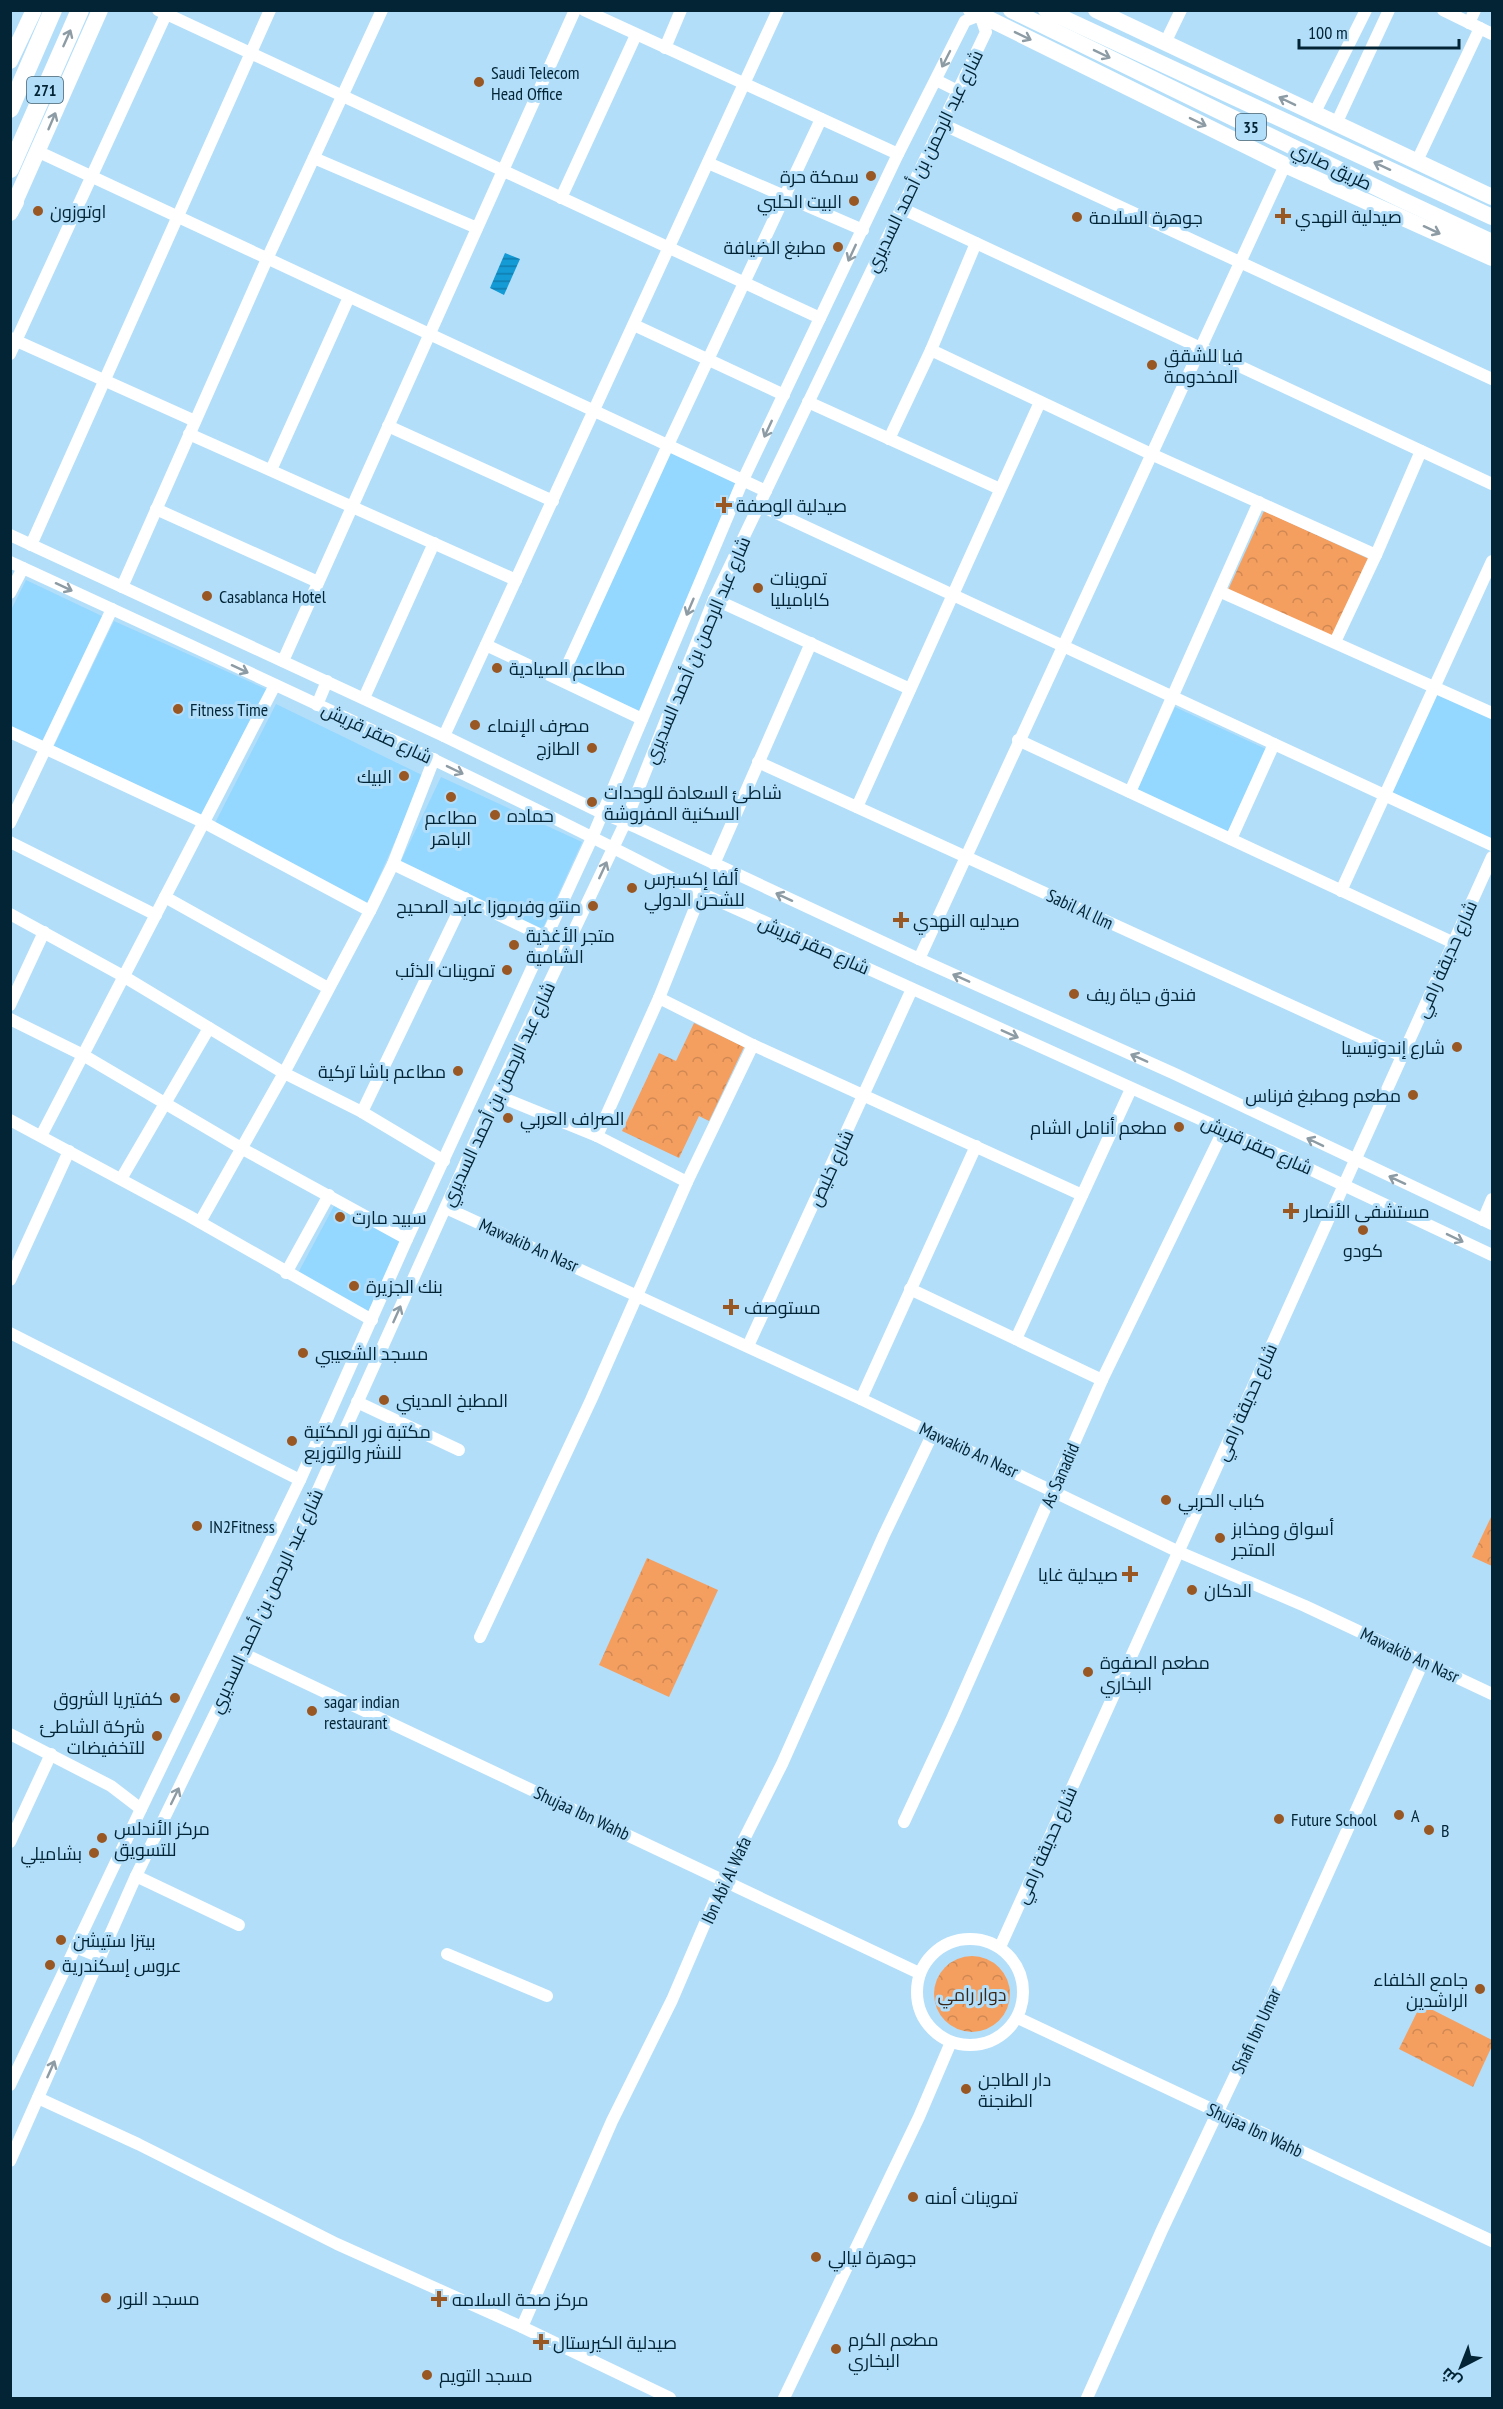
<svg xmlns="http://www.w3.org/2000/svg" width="1503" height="2409" viewBox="0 0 1503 2409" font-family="'PT Sans Narrow',Cairo,sans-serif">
	<defs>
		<pattern id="park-crowns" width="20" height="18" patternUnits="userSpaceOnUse" patternTransform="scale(1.5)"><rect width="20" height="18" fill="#f49e5f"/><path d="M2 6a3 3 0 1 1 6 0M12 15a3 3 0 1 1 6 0" fill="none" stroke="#d08853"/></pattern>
		<pattern id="water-rules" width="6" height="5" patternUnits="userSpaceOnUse" patternTransform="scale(1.5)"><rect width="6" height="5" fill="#149ad5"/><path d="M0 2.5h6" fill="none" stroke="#107dae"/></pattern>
	</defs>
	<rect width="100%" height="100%" fill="#b2defa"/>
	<g fill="#94d7ff">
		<polygon points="669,449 740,482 640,714 565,678"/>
		<polygon points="26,580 104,617 41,743 11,729 10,612"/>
		<polygon points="114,621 268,690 203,816 54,746"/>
		<polygon points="1437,692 1492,716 1492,841 1388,793"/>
		<polygon points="276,704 424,776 367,904 214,825"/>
		<polygon points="1175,707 1268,750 1230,833 1137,791"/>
		<polygon points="441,777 582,842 542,930 401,861"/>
		<polygon points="334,1206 403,1242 370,1314 297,1275"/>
	</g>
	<g fill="url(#park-crowns)">
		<polygon points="1264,511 1369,559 1333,638 1228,590"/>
		<polygon points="694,1023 744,1047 709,1121 699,1116 679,1158 622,1131 659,1053 676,1061"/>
		<polygon points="1492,1515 1492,1566 1472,1557"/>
		<polygon points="647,1558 718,1590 669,1697 599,1665"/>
		<circle cx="972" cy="1994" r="38"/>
		<polygon points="1421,2004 1492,2040 1492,2046 1473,2087 1399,2049"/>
	</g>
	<polygon fill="url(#water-rules)" points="505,253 520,259 504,295 490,288"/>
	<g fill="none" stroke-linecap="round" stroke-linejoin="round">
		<g stroke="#fff" stroke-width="12">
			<polyline points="158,10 820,318"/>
			<polyline points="584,10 898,154"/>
			<polyline points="1443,10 1492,34"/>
			<polyline points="1469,23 1475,10"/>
			<polyline points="1165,43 1181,10"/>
			<polyline points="665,48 681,10"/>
			<polyline points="936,80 958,91"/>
			<polyline points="1314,114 1366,10"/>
			<polyline points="942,124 1492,379"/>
			<polyline points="1336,124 1389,10"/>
			<polyline points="39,152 766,491"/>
			<polyline points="314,158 477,228"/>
			<polyline points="1417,161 1480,28"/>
			<polyline points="708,163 863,230"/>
			<polyline points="561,198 636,35"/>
			<polyline points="901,208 1492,484"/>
			<polyline points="634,325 784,395"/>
			<polyline points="10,338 195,421"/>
			<polyline points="931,350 1151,454 1376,555"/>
			<polyline points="10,354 168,10"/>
			<polyline points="808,402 1000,489"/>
			<polyline points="388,426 553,501"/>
			<polyline points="189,434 516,580"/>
			<polyline points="889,439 931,350 976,243"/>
			<polyline points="271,470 349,297"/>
			<polyline points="759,505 1492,845"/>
			<polyline points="156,509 318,582"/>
			<polyline points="10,535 444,736 602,813 638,828 919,959 1175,1074 1492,1224"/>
			<polyline points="31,545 270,10"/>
			<path d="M10 562C242 669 475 775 701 893L1284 1157 1492 1255"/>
			<polyline points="122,587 267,259 382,10"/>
			<polyline points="1221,592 1492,713"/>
			<polyline points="10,593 23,568"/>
			<polyline points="714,599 910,689"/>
			<polyline points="1335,642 1376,555 1421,451"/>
			<polyline points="486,645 642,719"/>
			<polyline points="283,661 575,10"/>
			<polyline points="561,679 668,445 821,119"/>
			<polyline points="364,698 434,543"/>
			<polyline points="317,705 327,681"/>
			<polyline points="10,732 203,822 370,911"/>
			<polyline points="444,736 778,10"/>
			<polyline points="1018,740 1454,943"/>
			<polyline points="758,762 1402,1056"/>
			<polyline points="1130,792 1259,502"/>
			<polyline points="857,807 1040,402"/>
			<polyline points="10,823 112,609"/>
			<polyline points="1231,839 1274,744"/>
			<polyline points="10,842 156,915"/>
			<polyline points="393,864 547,938"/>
			<polyline points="714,864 811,643"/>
			<polyline points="1341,891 1492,561"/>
			<polyline points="165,897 328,988"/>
			<polyline points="10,914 123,976 284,1073 362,1112 444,1161"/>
			<polyline points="919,959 1285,165"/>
			<polyline points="659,998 753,1045 1082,1195"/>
			<polyline points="10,1005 44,932"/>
			<polyline points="10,1019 83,1055 241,1148 407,1239"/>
			<polyline points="496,1095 597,1136 687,1182"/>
			<polyline points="362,1112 465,898"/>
			<polyline points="10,1120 189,1216 372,1320"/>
			<polyline points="41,1136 275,685"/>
			<polyline points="597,1136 659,998 701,893"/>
			<polyline points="121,1179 209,1028"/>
			<polyline points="446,1208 861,1399 1179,1552 1305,1606 1492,1694"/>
			<polyline points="1483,1220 1492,1199"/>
			<polyline points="200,1222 284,1073 370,911 393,864 434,759"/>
			<polyline points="286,1273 329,1195"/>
			<polyline points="10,1280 69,1151"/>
			<polyline points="910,1289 1102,1380"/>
			<polyline points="10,1333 300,1480"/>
			<polyline points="1016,1339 1131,1089"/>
			<polyline points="748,1346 912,989"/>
			<polyline points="861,1399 976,1146"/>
			<polyline points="357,1402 459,1450"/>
			<polyline points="480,1637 591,1400 687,1182 753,1045"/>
			<polyline points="244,1654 919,1973"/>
			<polyline points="10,1734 111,1786 141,1809"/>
			<polyline points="904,1822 952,1719 1102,1380 1223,1131"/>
			<polyline points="10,1842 51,1754"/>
			<polyline points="136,1876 239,1925"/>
			<circle cx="970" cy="1992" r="53"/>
			<polyline points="75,1947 100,1957"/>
			<polyline points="1000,1947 1492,857"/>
			<polyline points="447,1954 547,1996"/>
			<polyline points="1018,2018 1492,2241"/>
			<polyline points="10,2085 141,1809 300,1480 407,1239 592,838 743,480 898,154 965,21 980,15 986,32 714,599 625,823 496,1095 244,1654 136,1876 10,2161"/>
			<polyline points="38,2098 138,2144 337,2244 522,2327 670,2398"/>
			<polyline points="522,2327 612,2121 672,2000 723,1881 782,1764 884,1535 933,1433"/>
			<polyline points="784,2398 919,2117 951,2042"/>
			<polyline points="1087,2398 1162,2230 1273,1995 1423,1662"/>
		</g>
		<g stroke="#fff" stroke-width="16">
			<polyline points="971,10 1285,165 1492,258"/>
			<polyline points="1011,10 1400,199 1492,242"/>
			<polyline points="1046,10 1492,217"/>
			<polyline points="1096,10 1492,197"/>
			<polyline points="10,61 34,10"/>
			<polyline points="10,213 100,10"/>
		</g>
		<g stroke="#fff" stroke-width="18">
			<polyline points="10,109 53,10"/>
			<polyline points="10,169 80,10"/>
			<polyline points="10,211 15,202"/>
		</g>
	</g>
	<defs><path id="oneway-shaft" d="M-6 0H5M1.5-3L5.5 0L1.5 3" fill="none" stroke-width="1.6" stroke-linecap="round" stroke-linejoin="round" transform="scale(1.5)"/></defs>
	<g stroke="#8d9ca4">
		<use href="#oneway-shaft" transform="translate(1023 36) rotate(26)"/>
		<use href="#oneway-shaft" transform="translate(67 38) rotate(-66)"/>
		<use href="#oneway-shaft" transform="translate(1102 54) rotate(26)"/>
		<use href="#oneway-shaft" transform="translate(946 59) rotate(117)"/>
		<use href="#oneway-shaft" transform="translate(1287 101) rotate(-154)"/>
		<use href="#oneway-shaft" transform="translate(52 121) rotate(-67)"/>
		<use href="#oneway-shaft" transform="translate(1198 122) rotate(26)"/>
		<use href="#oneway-shaft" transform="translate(1382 166) rotate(-155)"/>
		<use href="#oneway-shaft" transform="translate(1432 230) rotate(25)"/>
		<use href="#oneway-shaft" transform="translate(852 253) rotate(115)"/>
		<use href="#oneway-shaft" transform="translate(768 429) rotate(115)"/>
		<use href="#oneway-shaft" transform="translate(64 587) rotate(25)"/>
		<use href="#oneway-shaft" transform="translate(690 607) rotate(113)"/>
		<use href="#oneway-shaft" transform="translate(240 669) rotate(25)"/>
		<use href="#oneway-shaft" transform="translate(455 770) rotate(26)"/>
		<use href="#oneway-shaft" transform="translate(603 870) rotate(-65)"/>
		<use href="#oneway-shaft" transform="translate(784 897) rotate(-155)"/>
		<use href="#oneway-shaft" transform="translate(961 978) rotate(-156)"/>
		<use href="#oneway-shaft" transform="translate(1010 1034) rotate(24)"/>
		<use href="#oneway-shaft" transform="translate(1139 1058) rotate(-156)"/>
		<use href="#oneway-shaft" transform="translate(1315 1142) rotate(-154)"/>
		<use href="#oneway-shaft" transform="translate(1397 1180) rotate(-155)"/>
		<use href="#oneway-shaft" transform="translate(1455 1238) rotate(26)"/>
		<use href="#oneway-shaft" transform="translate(397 1314) rotate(-66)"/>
		<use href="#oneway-shaft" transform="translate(175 1796) rotate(-64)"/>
		<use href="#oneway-shaft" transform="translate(51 2069) rotate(-66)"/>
	</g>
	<g fill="#995724" stroke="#b2defa" stroke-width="2">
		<circle cx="479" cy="82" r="6"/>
		<circle cx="871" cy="176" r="6"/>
		<circle cx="854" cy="201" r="6"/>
		<circle cx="38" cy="211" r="6"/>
		<path d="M1280 207h6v6h6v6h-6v6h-6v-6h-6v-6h6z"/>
		<circle cx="1077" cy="217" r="6"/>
		<circle cx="838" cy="247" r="6"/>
		<circle cx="1152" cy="365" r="6"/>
		<path d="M721 496h6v6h6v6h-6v6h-6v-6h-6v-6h6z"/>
		<circle cx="758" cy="588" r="6"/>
		<circle cx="207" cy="596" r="6"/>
		<circle cx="497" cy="668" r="6"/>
		<circle cx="178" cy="709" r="6"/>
		<circle cx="475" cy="725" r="6"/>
		<circle cx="592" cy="748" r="6"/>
		<circle cx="404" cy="776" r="6"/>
		<circle cx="451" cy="797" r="6"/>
		<circle cx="592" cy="802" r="6"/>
		<circle cx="495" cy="815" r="6"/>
		<circle cx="632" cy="888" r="6"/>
		<circle cx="593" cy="906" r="6"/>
		<path d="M898 911h6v6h6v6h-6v6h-6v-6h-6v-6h6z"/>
		<circle cx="514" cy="945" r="6"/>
		<circle cx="507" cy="970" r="6"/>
		<circle cx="1074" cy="994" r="6"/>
		<circle cx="1457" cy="1047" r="6"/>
		<circle cx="458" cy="1071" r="6"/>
		<circle cx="1413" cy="1095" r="6"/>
		<circle cx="508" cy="1118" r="6"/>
		<circle cx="1179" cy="1127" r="6"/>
		<path d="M1288 1202h6v6h6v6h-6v6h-6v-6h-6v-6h6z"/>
		<circle cx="340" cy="1217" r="6"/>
		<circle cx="1363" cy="1230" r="6"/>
		<circle cx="354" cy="1286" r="6"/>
		<path d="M728 1298h6v6h6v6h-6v6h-6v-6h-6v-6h6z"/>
		<circle cx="303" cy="1353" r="6"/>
		<circle cx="384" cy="1400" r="6"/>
		<circle cx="292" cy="1441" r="6"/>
		<circle cx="1166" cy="1500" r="6"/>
		<circle cx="197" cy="1526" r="6"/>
		<circle cx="1220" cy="1538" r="6"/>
		<path d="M1127 1565h6v6h6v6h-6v6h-6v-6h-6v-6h6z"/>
		<circle cx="1192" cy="1590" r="6"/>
		<circle cx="1088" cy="1672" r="6"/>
		<circle cx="175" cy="1698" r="6"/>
		<circle cx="312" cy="1711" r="6"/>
		<circle cx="157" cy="1736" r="6"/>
		<circle cx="1399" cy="1815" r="6"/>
		<circle cx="1279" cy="1819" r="6"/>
		<circle cx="1429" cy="1830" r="6"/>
		<circle cx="102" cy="1838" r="6"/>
		<circle cx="94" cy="1853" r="6"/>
		<circle cx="61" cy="1940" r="6"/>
		<circle cx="50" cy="1965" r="6"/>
		<circle cx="1480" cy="1989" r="6"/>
		<circle cx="966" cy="2089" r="6"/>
		<circle cx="913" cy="2197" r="6"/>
		<circle cx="816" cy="2257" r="6"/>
		<circle cx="106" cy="2298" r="6"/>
		<path d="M436 2290h6v6h6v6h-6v6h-6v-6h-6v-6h6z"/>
		<path d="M538 2333h6v6h6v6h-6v6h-6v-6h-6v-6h6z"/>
		<circle cx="836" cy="2349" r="6"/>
		<circle cx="427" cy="2375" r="6"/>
	</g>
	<g text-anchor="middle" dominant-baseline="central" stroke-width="6" stroke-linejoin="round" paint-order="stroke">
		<g fill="#b2defa" stroke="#375c70" stroke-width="1.5">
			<rect x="27" y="77" width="36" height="26" rx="4.5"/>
			<rect x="1236" y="114" width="30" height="26" rx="4.5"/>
		</g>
		<g font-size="16" font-weight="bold" fill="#022435">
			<text x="45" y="90">271</text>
			<text x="1251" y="127">35</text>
		</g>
		<g font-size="18" fill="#022435" stroke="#b2defa" text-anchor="start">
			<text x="491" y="72">Saudi Telecom<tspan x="491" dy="21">Head Office</tspan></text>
			<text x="859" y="176" text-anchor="end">سمكة حرة</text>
			<text x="842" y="201" text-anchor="end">البيت الحلبي</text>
			<text x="50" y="211">اوتوزون</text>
			<text x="1295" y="216">صيدلية النهدي</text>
			<text x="1089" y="217">جوهرة السلامة</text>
			<text x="826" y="247" text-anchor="end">مطبغ الضيافة</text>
			<text x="1164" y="355">فبا للشقق<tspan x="1164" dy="21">المخدومة</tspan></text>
			<text x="736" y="505">صيدلية الوصفة</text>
			<text x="770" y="578">تموينات<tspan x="770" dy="21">كاباميليا</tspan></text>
			<text x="219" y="596">Casablanca Hotel</text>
			<text x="509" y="668">مطاعم الصيادية</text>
			<text x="190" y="709">Fitness Time</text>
			<text x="487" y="725">مصرف الإنماء</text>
			<text x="580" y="748" text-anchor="end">الطازج</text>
			<text x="392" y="776" text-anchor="end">البيك</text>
			<text x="604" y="792">شاطئ السعادة للوحدات<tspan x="604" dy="21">السكنية المفروشة</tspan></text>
			<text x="507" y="815">حماده</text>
			<text x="451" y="817" text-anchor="middle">مطاعم<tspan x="451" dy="21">الباهر</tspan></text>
			<text x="644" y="878">ألفا إكسبرس<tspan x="644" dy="21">للشحن الدولي</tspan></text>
			<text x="581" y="906" text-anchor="end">منتو وفرموزا عابد الصحيح</text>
			<text x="913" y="920">صيدليه النهدي</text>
			<text x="526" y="935">متجر الأغذية<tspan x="526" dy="21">الشامية</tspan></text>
			<text x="495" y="970" text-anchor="end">تموينات الذئب</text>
			<text x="1086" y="994">فندق حياة ريف</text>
			<text x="1445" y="1047" text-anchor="end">شارع إندونيسيا</text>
			<text x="446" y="1071" text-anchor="end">مطاعم باشا تركية</text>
			<text x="1401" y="1095" text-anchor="end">مطعم ومطبغ فرناس</text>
			<text x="520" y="1118">الصراف العربي</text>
			<text x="1167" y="1127" text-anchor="end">مطعم أنامل الشام</text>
			<text x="1304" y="1211">مستشفى الأنصار</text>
			<text x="352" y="1217">سبيد مارت</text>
			<text x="1363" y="1250" text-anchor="middle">كودو</text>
			<text x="366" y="1286">بنك الجزيرة</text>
			<text x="744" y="1307">مستوصف</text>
			<text x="315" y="1353">مسجد الشعيبي</text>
			<text x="396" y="1400">المطبخ المديني</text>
			<text x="304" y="1431">مكتبة نور المكتبة<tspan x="304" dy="21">للنشر والتوزيع</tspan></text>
			<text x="1178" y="1500">كباب الحربي</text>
			<text x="209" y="1526">IN2Fitness</text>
			<text x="1232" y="1528">أسواق ومخابز<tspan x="1232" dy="21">المتجر</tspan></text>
			<text x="1118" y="1574" text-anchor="end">صيدلية غايا</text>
			<text x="1204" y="1590">الدكان</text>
			<text x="1100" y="1662">مطعم الصفوة<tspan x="1100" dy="21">البخاري</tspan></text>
			<text x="163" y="1698" text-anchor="end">كفتيريا الشروق</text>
			<text x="324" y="1701">sagar indian<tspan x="324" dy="21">restaurant</tspan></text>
			<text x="145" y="1726" text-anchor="end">شركة الشاطئ<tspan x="145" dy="21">للتخفيضات</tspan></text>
			<text x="1411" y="1815">A</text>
			<text x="1291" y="1819">Future School</text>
			<text x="114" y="1828">مركز الأندلس<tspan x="114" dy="21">للتسويق</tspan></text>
			<text x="1441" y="1830">B</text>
			<text x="82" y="1853" text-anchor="end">بشاميلي</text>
			<text x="73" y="1940">بيتزا ستيشن</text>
			<text x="62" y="1965">عروس إسكندرية</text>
			<text x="1468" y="1979" text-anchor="end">جامع الخلفاء<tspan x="1468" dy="21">الراشدين</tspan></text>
			<text x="978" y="2079">دار الطاجن<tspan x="978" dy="21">الطنجنة</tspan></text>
			<text x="925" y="2197">تموينات أمنه</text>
			<text x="828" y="2257">جوهرة ليالي</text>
			<text x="118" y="2298">مسجد النور</text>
			<text x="452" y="2299">مركز صحة السلامه</text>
			<text x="848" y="2339">مطعم الكرم<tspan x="848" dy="21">البخاري</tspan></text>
			<text x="553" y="2342">صيدلية الكيرستال</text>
			<text x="439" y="2375">مسجد التويم</text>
		</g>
		<g font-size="18" fill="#022435" stroke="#b2defa">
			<text transform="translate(924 161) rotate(-64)">شارع عبد الرحمن بن أحمد السديري</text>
			<text transform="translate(1332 166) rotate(26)">طريق صاري</text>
			<text transform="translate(697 650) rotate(-67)">شارع عبد الرحمن بن أحمد السديري</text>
			<text transform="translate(377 733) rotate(25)">شارع صقر قريش</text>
			<text transform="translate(1080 909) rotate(25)">Sabil Al llm</text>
			<text transform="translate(814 945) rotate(24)">شارع صقر قريش</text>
			<text transform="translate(1446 959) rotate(-66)">شارع حديقة رامي</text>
			<text transform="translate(498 1094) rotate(-65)">شارع عبد الرحمن بن أحمد السديري</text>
			<text transform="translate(1257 1145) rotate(24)">شارع صقر قريش</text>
			<text transform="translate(831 1168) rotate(-65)">شارع خليص</text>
			<text transform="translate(529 1245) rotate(24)">Mawakib An Nasr</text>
			<text transform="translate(1246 1402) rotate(-66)">شارع حديقة رامي</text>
			<text transform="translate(969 1450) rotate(25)">Mawakib An Nasr</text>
			<text transform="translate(1060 1475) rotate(-66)">As Sanadid</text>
			<text transform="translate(266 1601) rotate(-65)">شارع عبد الرحمن بن أحمد السديري</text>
			<text transform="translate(1410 1655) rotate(25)">Mawakib An Nasr</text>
			<text transform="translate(582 1813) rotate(25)">Shujaa Ibn Wahb</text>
			<text transform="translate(1046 1845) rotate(-66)">شارع حديقة رامي</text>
			<text transform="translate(726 1880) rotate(-65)">Ibn Abi Al Wafa</text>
			<text transform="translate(1256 2031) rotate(-65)">Shafi Ibn Umar</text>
			<text transform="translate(1255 2130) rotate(25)">Shujaa Ibn Wahb</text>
		</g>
		<g font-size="18" fill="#3b2718" stroke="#b2defa">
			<text x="972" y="1994">دوار رامي</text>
		</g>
	</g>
	<rect width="1503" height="2409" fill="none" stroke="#022435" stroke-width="24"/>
	<g transform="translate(1461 2367) rotate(222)" stroke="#b2defa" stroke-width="4.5" paint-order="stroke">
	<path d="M0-4.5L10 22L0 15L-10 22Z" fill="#022435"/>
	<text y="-9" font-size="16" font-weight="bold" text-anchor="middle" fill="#022435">ش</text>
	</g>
	<path d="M1299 39v9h160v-9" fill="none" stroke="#022435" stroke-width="3"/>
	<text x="1308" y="39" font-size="18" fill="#022435" stroke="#b2defa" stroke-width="4.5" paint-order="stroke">100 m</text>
</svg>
